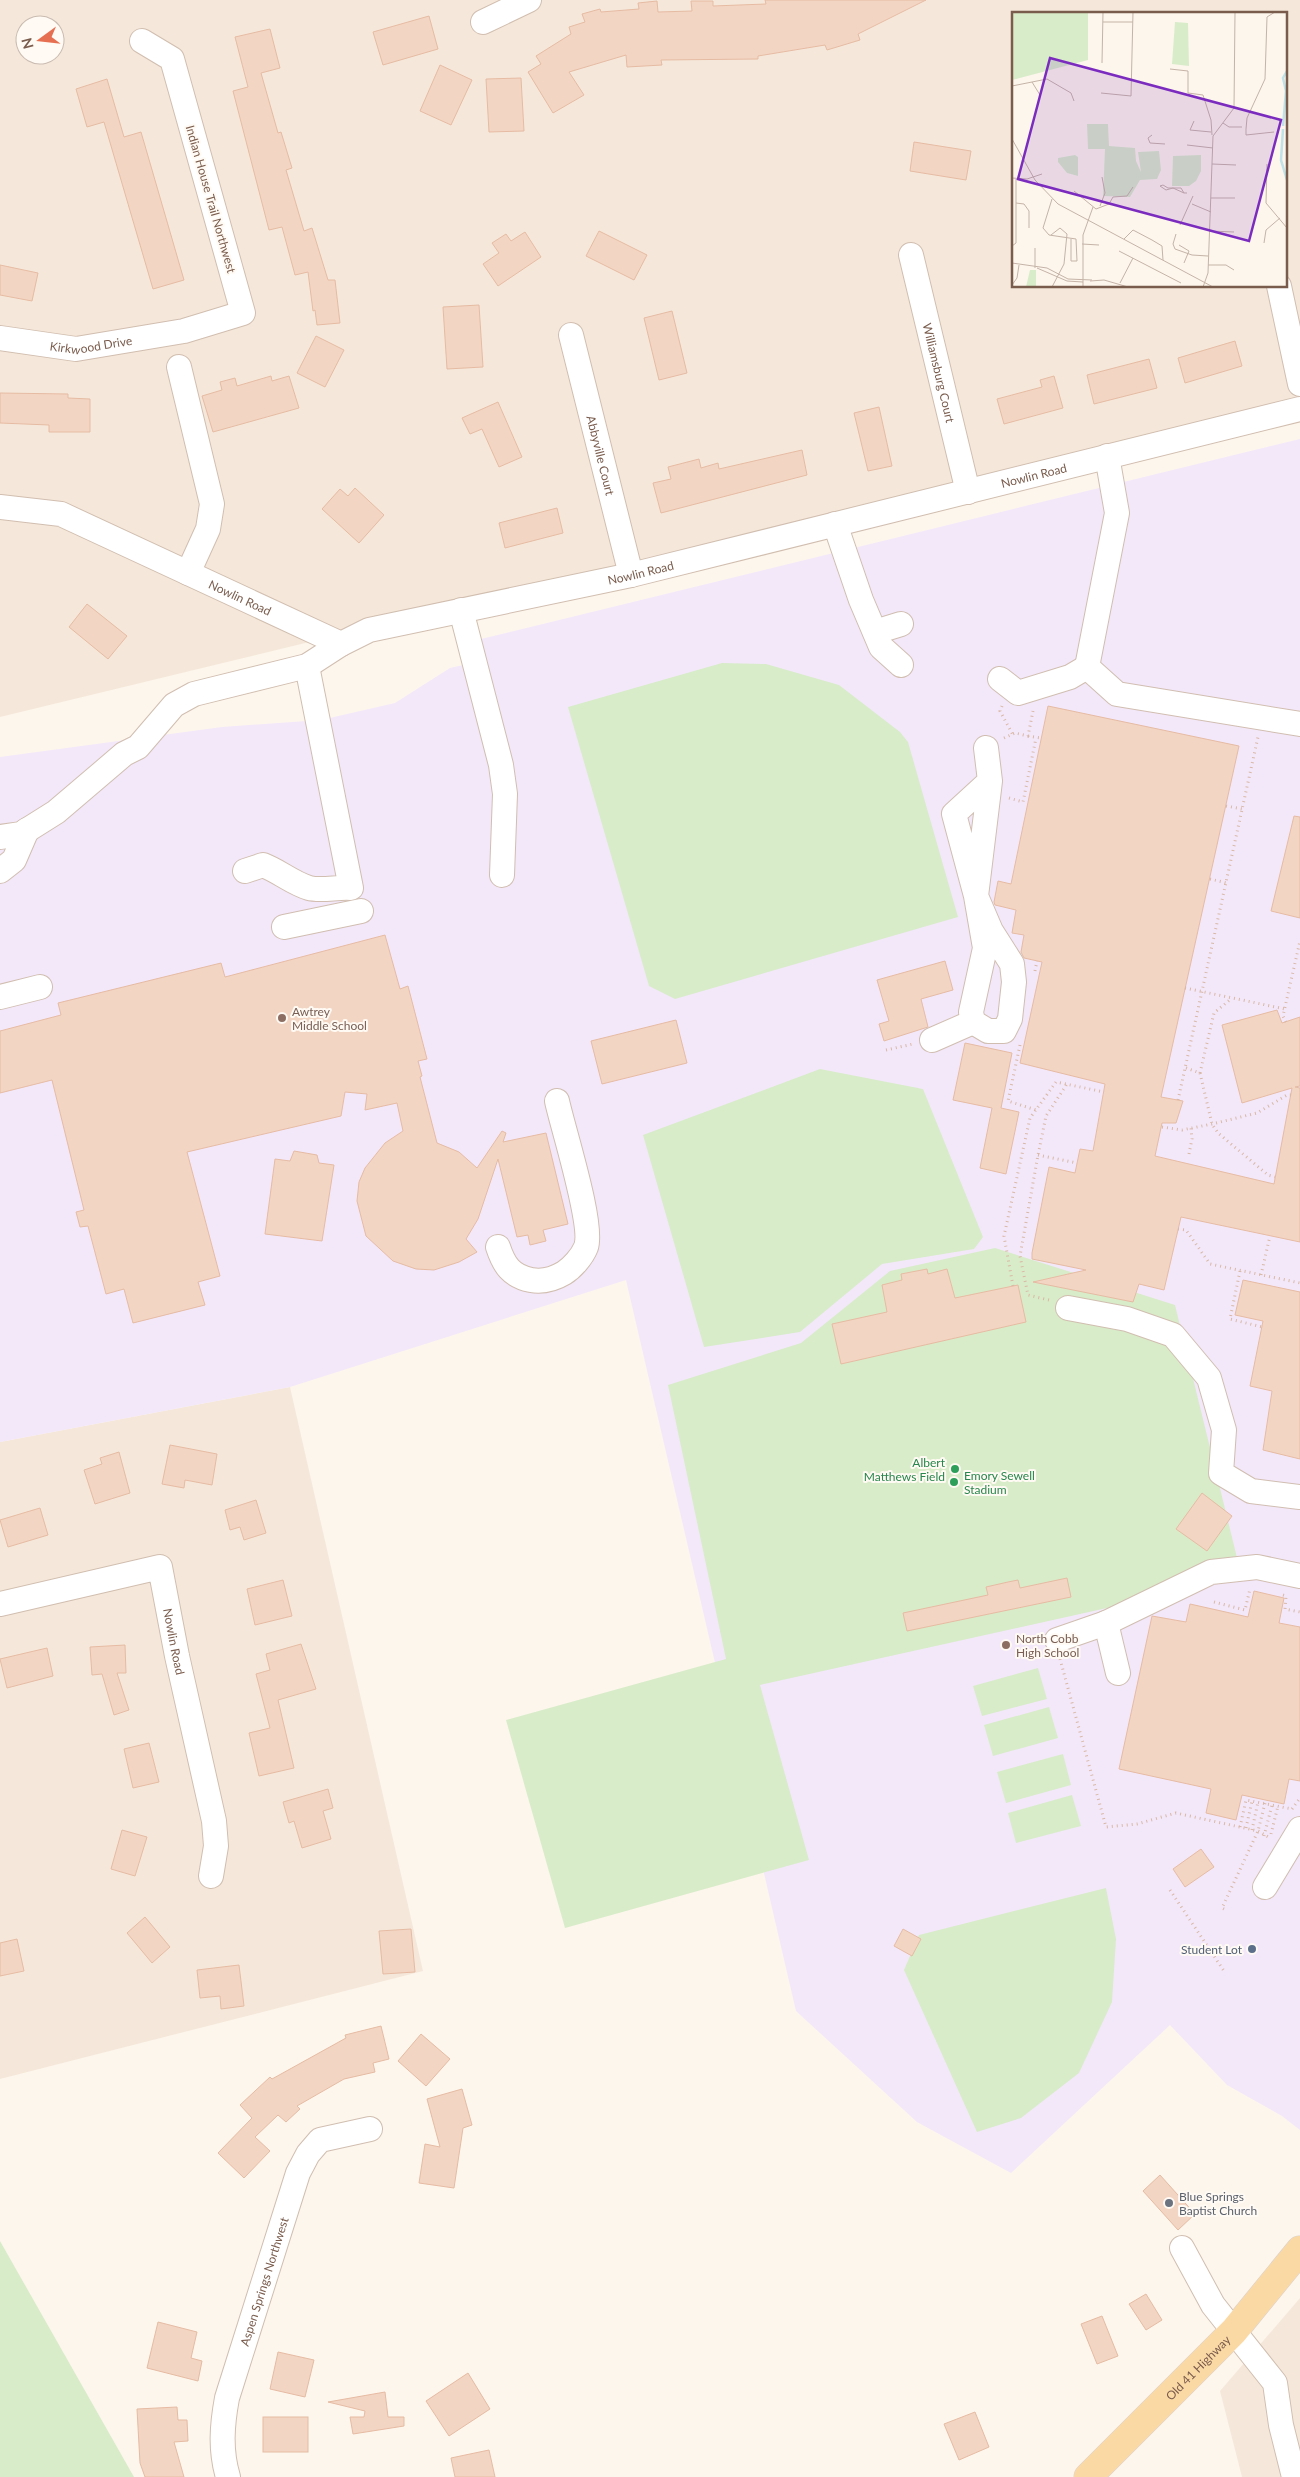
<svg xmlns="http://www.w3.org/2000/svg" width="1300" height="2477" viewBox="0 0 1300 2477" font-family="Lato,sans-serif">
	<rect width="100%" height="100%" fill="#fdf6ec"/>
	<g fill="#f5e8da" fill-rule="evenodd">
		<path d="M0 0H1300V418L330 637 0 717ZM1014 14H1286V286H1014ZM25 25H55V55H25Z"/>
		<polygon points="290,1387 423,1971 0,2079 0,1442"/>
		<polygon points="1300,2298 1300,2477 1242,2477 1220,2391"/>
	</g>
	<polygon fill="#f3e8fa" points="1300,439 1300,2130 1282,2116 1227,2085 1170,2025 1011,2173 917,2122 796,2011 626,1280 290,1387 0,1442 0,757 222,727 321,720 395,703 450,668 481,661 477,640"/>
	<g fill="#d8ecc9">
		<polygon points="722,663 766,664 839,685 900,732 908,742 958,917 675,999 649,986 568,707"/>
		<polygon points="820,1069 923,1089 983,1237 974,1249 882,1264 800,1332 704,1347 643,1135"/>
		<polygon points="995,1248 1175,1305 1242,1578 760,1685 809,1860 565,1928 506,1720 726,1659 668,1385 801,1343 890,1271"/>
		<polygon points="1038,1668 1047,1699 982,1716 973,1686"/>
		<polygon points="1049,1707 1058,1738 993,1756 984,1725"/>
		<polygon points="1063,1754 1071,1785 1006,1803 997,1772"/>
		<polygon points="1072,1795 1081,1826 1016,1843 1008,1813"/>
		<polygon points="1106,1888 1116,1939 1112,2002 1079,2073 1021,2118 977,2132 904,1970 919,1935"/>
		<polygon points="0,2241 134,2477 0,2477"/>
	</g>
	<g fill="#f3d5c3" stroke="#e6bba3">
		<polygon points="765,0 926,0 858,34 860,40 827,50 825,45 758,56 758,59 661,60 662,65 627,67 626,55 569,72 584,95 553,113 528,72 541,64 536,56 571,34 569,27 585,22 582,14 600,9 601,12 639,9 638,3 657,1 658,12 692,11 691,1 713,1 713,6 766,4"/>
		<polygon points="429,16 438,49 383,65 373,32"/>
		<polygon points="270,29 280,68 261,73 278,133 281,132 292,168 286,170 304,231 312,228 328,280 335,280 340,323 317,325 315,310 313,311 308,272 295,275 282,227 269,230 233,91 248,87 235,37"/>
		<polygon points="440,65 472,80 451,125 420,111"/>
		<polygon points="521,78 524,131 489,132 486,79"/>
		<polygon points="107,79 124,137 141,132 184,280 153,289 104,122 87,127 76,89"/>
		<polygon points="914,142 971,151 966,180 910,171"/>
		<polygon points="599,231 647,255 634,280 586,256"/>
		<polygon points="525,232 541,257 498,286 483,264 499,253 492,243 506,234 511,241"/>
		<polygon points="0,265 38,273 32,301 0,295"/>
		<polygon points="479,305 483,367 447,369 443,307"/>
		<polygon points="672,311 687,373 659,380 644,318"/>
		<polygon points="316,336 344,350 325,387 297,373"/>
		<polygon points="1235,341 1242,366 1185,383 1178,358"/>
		<polygon points="1149,359 1157,388 1094,404 1087,375"/>
		<polygon points="271,376 272,381 289,376 299,408 213,432 202,396 222,390 220,382 235,378 237,386"/>
		<polygon points="1054,376 1063,408 1004,424 997,399 1042,387 1040,380"/>
		<polygon points="0,393 68,394 68,398 90,399 90,432 49,432 49,425 0,423"/>
		<polygon points="498,402 522,457 499,467 482,429 470,434 462,418"/>
		<polygon points="879,407 892,466 868,471 854,413"/>
		<polygon points="802,450 807,475 661,513 653,483 671,479 668,467 699,459 701,468 718,463 719,469"/>
		<polygon points="355,488 384,515 359,543 322,509 340,489 348,496"/>
		<polygon points="557,508 563,533 505,548 499,523"/>
		<polygon points="87,604 127,636 108,659 69,627"/>
		<polygon points="1048,706 1239,746 1161,1097 1183,1101 1176,1123 1162,1123 1155,1156 1274,1184 1292,1088 1242,1103 1222,1025 1277,1010 1282,1023 1300,1017 1300,1086 1295,1087 1300,1088 1300,1242 1181,1217 1164,1290 1139,1284 1133,1302 1033,1282 1086,1270 1032,1259 1032,1253 1049,1167 1075,1173 1080,1149 1093,1151 1105,1084 1020,1063 1042,962 1024,958 1021,952 1024,935 1012,933 1016,910 995,905 994,902 998,881 1011,884"/>
		<polygon points="1294,816 1300,817 1300,918 1271,911"/>
		<polygon points="385,935 400,989 408,986 427,1059 418,1061 422,1076 420,1077 437,1143 459,1152 477,1168 502,1131 506,1133 503,1142 546,1133 568,1224 543,1230 546,1241 530,1245 528,1235 517,1237 498,1159 478,1219 466,1239 477,1252 459,1262 434,1270 416,1269 393,1261 366,1236 357,1201 359,1182 365,1168 385,1143 403,1131 397,1103 365,1110 367,1094 345,1092 341,1116 187,1152 220,1276 198,1282 205,1305 133,1323 124,1289 106,1294 88,1226 80,1227 76,1212 84,1210 52,1080 0,1093 0,1031 61,1015 58,1003 221,963 225,977"/>
		<polygon points="945,961 953,990 921,999 928,1027 884,1041 879,1024 889,1021 877,980"/>
		<polygon points="676,1020 687,1063 602,1084 591,1041"/>
		<polygon points="965,1043 1012,1053 1001,1108 1019,1112 1006,1174 980,1168 992,1108 953,1100"/>
		<polygon points="294,1151 317,1155 319,1163 334,1165 322,1241 265,1234 275,1159 290,1161"/>
		<polygon points="927,1269 928,1274 947,1269 955,1298 1018,1285 1026,1322 841,1364 832,1324 887,1312 882,1285 902,1280 901,1274"/>
		<polygon points="1243,1280 1300,1292 1300,1459 1263,1450 1272,1391 1250,1386 1263,1321 1235,1315"/>
		<polygon points="170,1445 217,1454 212,1485 185,1480 184,1488 162,1484"/>
		<polygon points="119,1452 130,1493 95,1504 84,1470 102,1464 100,1458"/>
		<polygon points="1202,1493 1232,1516 1207,1551 1176,1529"/>
		<polygon points="256,1500 266,1533 244,1540 240,1527 230,1530 225,1510"/>
		<polygon points="40,1508 48,1535 8,1547 0,1520"/>
		<polygon points="1067,1578 1071,1597 907,1631 903,1613 988,1595 986,1587 1008,1582 1018,1580 1020,1588"/>
		<polygon points="283,1580 292,1616 255,1625 247,1589"/>
		<polygon points="1254,1591 1284,1598 1279,1623 1300,1627 1300,1781 1289,1779 1284,1804 1242,1795 1236,1820 1206,1813 1211,1789 1119,1769 1152,1616 1186,1622 1190,1604 1248,1617"/>
		<polygon points="301,1644 316,1689 278,1700 294,1768 259,1776 249,1733 270,1728 256,1674 270,1670 266,1654"/>
		<polygon points="125,1645 126,1673 117,1673 129,1710 114,1715 102,1674 92,1675 90,1647"/>
		<polygon points="47,1648 53,1676 7,1688 0,1659"/>
		<polygon points="149,1743 159,1782 133,1788 124,1749"/>
		<polygon points="328,1789 333,1808 323,1811 331,1839 302,1848 294,1821 289,1823 283,1802"/>
		<polygon points="122,1830 147,1837 135,1876 111,1869"/>
		<polygon points="1201,1849 1214,1867 1185,1887 1173,1869"/>
		<polygon points="145,1917 170,1947 152,1963 127,1933"/>
		<polygon points="411,1929 415,1972 383,1974 379,1931"/>
		<polygon points="903,1929 921,1939 912,1956 894,1946"/>
		<polygon points="17,1939 24,1971 0,1976 0,1943"/>
		<polygon points="239,1965 244,2006 221,2009 220,1996 200,1998 197,1970"/>
		<polygon points="381,2026 389,2059 373,2063 375,2072 344,2079 297,2106 300,2109 286,2122 278,2115 255,2137 270,2151 244,2178 218,2153 252,2118 240,2105 270,2077 272,2079 346,2038 345,2035"/>
		<polygon points="421,2034 450,2059 426,2086 398,2061"/>
		<polygon points="462,2089 472,2125 463,2128 454,2188 419,2183 425,2144 440,2147 427,2099"/>
		<polygon points="1160,2175 1195,2214 1178,2230 1143,2191"/>
		<polygon points="1146,2294 1162,2320 1146,2330 1129,2304"/>
		<polygon points="1102,2316 1118,2356 1097,2364 1081,2324"/>
		<polygon points="158,2322 197,2332 191,2358 202,2361 198,2381 147,2368"/>
		<polygon points="278,2352 314,2360 305,2397 270,2389"/>
		<polygon points="468,2373 490,2409 449,2436 426,2401"/>
		<polygon points="385,2392 388,2417 404,2417 404,2426 353,2434 350,2417 364,2417 365,2411 328,2402"/>
		<polygon points="177,2407 178,2420 187,2420 188,2441 174,2442 184,2477 145,2477 140,2463 137,2409"/>
		<polygon points="975,2412 989,2447 959,2460 944,2424"/>
		<rect x="263" y="2417" width="45" height="35"/>
		<polygon points="489,2450 495,2477 455,2477 451,2458"/>
	</g>
	<g fill="none" stroke-linecap="round" stroke-linejoin="round">
		<defs>
			<g id="minor">
				<polyline points="483,22 529,0"/>
				<path id="s1" d="M911 255 968 492"/>
				<polyline points="1279,286 1300,384"/>
				<path id="s2" d="M571 335 631 575"/>
				<path id="s3" d="M0 338 76 349 184 331 243 313 172 59 142 41"/>
				<polyline points="179,367 212,504 208,529 188,573"/>
				<path id="s4" d="M0 507 61 514 341 644 369 630 631 575 1300 409"/>
				<polyline points="835,524 861,600 881,647 901,665"/>
				<polyline points="461,610 501,765 505,794 502,875"/>
				<polyline points="875,632 901,624"/>
				<polyline points="1087,667 1117,694 1300,724"/>
				<polyline points="1087,667 1117,513 1107,456"/>
				<polyline points="1000,679 1018,693 1070,677 1087,667"/>
				<polyline points="986,748 990,781 976,896 985,948 971,1012 973,1022 988,1031 1004,1031 1010,1019 1014,982 1012,964 991,931 976,896 954,814 990,781"/>
				<polyline points="0,837 21,834 56,812 124,754 138,747 174,705 194,694 307,666 341,644"/>
				<polyline points="0,871 14,860 27,830"/>
				<path d="M245 871 263 865C279 871 292 883 309 888 320 891 338 887 351 888L307 666"/>
				<polyline points="284,927 361,911"/>
				<polyline points="0,997 40,987"/>
				<polyline points="932,1040 973,1022"/>
				<path d="M498 1247C504 1265 511 1276 531 1280 542 1282 554 1279 564 1273 572 1268 582 1257 586 1247 594 1225 563 1129 557 1101"/>
				<polyline points="1068,1308 1127,1319 1173,1335 1209,1378 1224,1430 1221,1473 1251,1491 1300,1497"/>
				<path id="s5" d="M0 1604 160 1567 177 1656 214 1821 216 1846 211 1876"/>
				<polyline points="1106,1623 1118,1673"/>
				<polyline points="1057,1640 1106,1623 1211,1572 1257,1567 1300,1576"/>
				<polyline points="1265,1887 1300,1829"/>
				<polyline points="1182,2248 1213,2305 1275,2383 1281,2425 1294,2477"/>
				<path id="s6" d="M228 2477C220 2450 222 2425 227 2398L298 2173 308 2154 320 2140 370 2129"/>
			</g>
			<g id="major">
				<path id="s7" d="M1088 2477 1234 2331 1300 2250"/>
			</g>
		</defs>
		<use href="#minor" stroke="#d1beb0" stroke-width="26"/>
		<use href="#major" stroke="#dad1cd" stroke-width="29"/>
		<g stroke="#d9b8a5" stroke-width="3" stroke-dasharray="1 4" stroke-linecap="butt">
			<polyline points="1002,706 1000,711 1013,735"/>
			<polyline points="1028,736 1041,738"/>
			<polyline points="1004,738 1015,733 1028,736 1033,711"/>
			<polyline points="1009,798 1023,802 1036,738"/>
			<polyline points="1226,806 1243,809"/>
			<polyline points="1210,879 1227,883"/>
			<polyline points="1035,971 1037,961"/>
			<polyline points="1185,988 1285,1009"/>
			<polyline points="1286,1022 1283,1016 1300,941"/>
			<polyline points="1020,1045 1008,1101 1036,1110"/>
			<polyline points="886,1050 913,1044"/>
			<polyline points="1186,1068 1200,1073 1212,1124 1218,1133 1268,1175 1275,1177"/>
			<polyline points="1200,1073 1214,1013 1232,998"/>
			<polyline points="1178,1100 1258,737"/>
			<polyline points="1162,1127 1182,1130 1212,1124 1257,1113 1287,1095 1291,1095"/>
			<polyline points="1189,1154 1192,1139 1191,1128"/>
			<polyline points="1038,1155 1077,1163"/>
			<polyline points="1178,1229 1186,1230 1210,1264 1300,1283"/>
			<polyline points="1240,1271 1230,1319 1262,1327"/>
			<polyline points="1261,1275 1270,1236"/>
			<polyline points="1013,1286 1004,1236 1030,1118 1056,1082 1104,1092"/>
			<polyline points="1049,1300 1028,1295 1020,1256 1038,1155 1046,1116 1067,1084"/>
			<polyline points="1283,1595 1286,1596 1285,1609 1300,1612"/>
			<polyline points="1214,1602 1245,1610 1250,1589"/>
			<polyline points="1060,1659 1106,1827 1137,1824 1176,1813 1258,1831 1270,1838"/>
			<polyline points="1292,1809 1300,1798"/>
			<polyline points="1240,1827 1246,1800 1292,1809"/>
			<polyline points="1246,1828 1252,1801"/>
			<polyline points="1252,1830 1258,1802"/>
			<polyline points="1271,1834 1278,1806"/>
			<polyline points="1264,1836 1272,1805"/>
			<polyline points="1170,1890 1224,1971"/>
			<polyline points="1224,1909 1222,1908 1258,1831 1265,1803"/>
		</g>
		<use href="#minor" stroke="#fff" stroke-width="24"/>
		<use href="#major" stroke="#fbd9a5" stroke-width="28"/>
	</g>
	<g fill="#8d6e63" stroke="#fffaf3" stroke-width="2">
		<circle cx="282" cy="1018" r="5"/>
		<circle cx="1006" cy="1645" r="5"/>
	</g>
	<g fill="#2e9e5b" stroke="#fffaf3" stroke-width="2">
		<circle cx="955" cy="1469" r="5"/>
		<circle cx="954" cy="1482" r="5"/>
	</g>
	<circle fill="#5c6f8a" stroke="#fffaf3" stroke-width="2" cx="1252" cy="1949" r="5"/>
	<circle fill="#6b7280" stroke="#fffaf3" stroke-width="2" cx="1169" cy="2203" r="5"/>
	<g text-anchor="middle" dominant-baseline="central" stroke-width="4" stroke-linejoin="round" paint-order="stroke">
		<g font-size="12" fill="#7a5c4d" stroke="#fffaf3">
			<text transform="translate(211 199) rotate(74)">Indian House Trail Northwest</text>
			<text stroke="none"><textPath href="#s3" startOffset="92">Kirkwood Drive</textPath></text>
			<text stroke="none"><textPath href="#s1" startOffset="121">Williamsburg Court</textPath></text>
			<text stroke="none"><textPath href="#s2" startOffset="124">Abbyville Court</textPath></text>
			<text stroke="none"><textPath href="#s4" startOffset="1084">Nowlin Road</textPath></text>
			<text stroke="none"><textPath href="#s4" startOffset="679">Nowlin Road</textPath></text>
			<text stroke="none"><textPath href="#s4" startOffset="259">Nowlin Road</textPath></text>
			<text stroke="none"><textPath href="#s5" startOffset="240">Nowlin Road</textPath></text>
			<text stroke="none"><textPath href="#s6" startOffset="202">Aspen Springs Northwest</textPath></text>
			<text stroke="none"><textPath href="#s7" startOffset="155">Old 41 Highway</textPath></text>
		</g>
		<g font-size="12" fill="#785e54" stroke="#fffaf3" text-anchor="start">
			<text x="292" y="1011">Awtrey<tspan x="292" dy="14">Middle School</tspan></text>
			<text x="1016" y="1638">North Cobb<tspan x="1016" dy="14">High School</tspan></text>
		</g>
		<g font-size="12" fill="#27864d" stroke="#fffaf3" text-anchor="end">
			<text x="945" y="1462">Albert<tspan x="945" dy="14">Matthews Field</tspan></text>
			<text x="964" y="1475" text-anchor="start">Emory Sewell<tspan x="964" dy="14">Stadium</tspan></text>
		</g>
		<g font-size="12" fill="#4e5e75" stroke="#fffaf3" text-anchor="end">
			<text x="1242" y="1949">Student Lot</text>
		</g>
		<g font-size="12" fill="#5b616d" stroke="#fffaf3" text-anchor="start">
			<text x="1179" y="2196">Blue Springs<tspan x="1179" dy="14">Baptist Church</tspan></text>
		</g>
	</g>
	<g transform="translate(1012 12)">
		<rect width="275" height="275" fill="#fdf6ec"/>
		<path d="M0 0H76V48L0 68ZM163 10 176 11 177 54 160 52ZM75 112H96L97 134 123 136 124 149 129 160 126 140 147 139 149 158 145 167 128 168 118 185 91 184 93 137H76ZM63 143 66 145V164L55 161 46 150V146ZM189 143V159L184 169 177 174H160L161 144ZM18 258H24V275H14Z" fill="#d8ecc9"/>
		<path fill="none" stroke="#bfe3e8" stroke-width="2.5" d="M271 114 274 79 271 66 275 59M271 117 269 148 275 168"/>
		<path fill="none" stroke="#c5b3a7" stroke-width="1" d="M91 10H121M90 51 91 0M158 57 176 59V81L191 83 199 108 200 123M20 70 28 83M0 74 35 67 59 81 62 89M89 81 119 84 121 0M182 109 178 118 199 120M211 111 217 115H230M262 120 234 123V117L235 106 253 67 255 5 263 0M140 123 136 126 138 131 153 132M0 127 23 168 46 192 201 275M175 133 201 136M200 152 224 153M255 152 254 191 275 216M0 166 15 167 30 162M62 179 84 197 97 192 101 185 115 184 121 175M172 181 169 176H161L154 178 148 174 151 173 156 176H161L172 181H175M199 186H223M40 187 31 216 37 223 64 227 65 249H59V227M4 191 12 192 17 199V216M180 192 199 200M88 194 93 181 90 165M168 213 181 184M198 219 222 220M164 222 161 232 163 237 180 243 196 244M39 223 48 216 55 222 52 252 40 275M112 227 121 218 140 228 150 234 151 248M252 231 254 218 268 206M70 232 87 233M167 233 177 239 172 251M0 234 4 231V167M107 239 169 271M0 251 35 256 56 267 80 268M196 253H214L222 258M23 256V236M25 256 55 269 71 270M78 269 92 268 116 275M108 271 121 246M0 273 5 266 7 253M71 275V223L81 195M191 275 196 261 201 124 222 96 223 0"/>
		<path fill="#7b2cbf" fill-opacity="0.15" stroke="#7b2cbf" stroke-width="2.5" d="M38 46 269 108 237 229 6 167Z"/>
		<rect width="275" height="275" fill="none" stroke="#7a5c4d" stroke-width="2.5"/>
	</g>
	<g transform="translate(40 40) rotate(255)"><circle r="24" fill="#fffaf3" stroke="#cabbb1"/>
	<path d="M0-4L9 19L0 12L-9 19Z" fill="#e76f51"/>
	<text y="-8" font-size="14" font-weight="bold" text-anchor="middle" fill="#7a5c4d">N</text>
	</g>
</svg>
